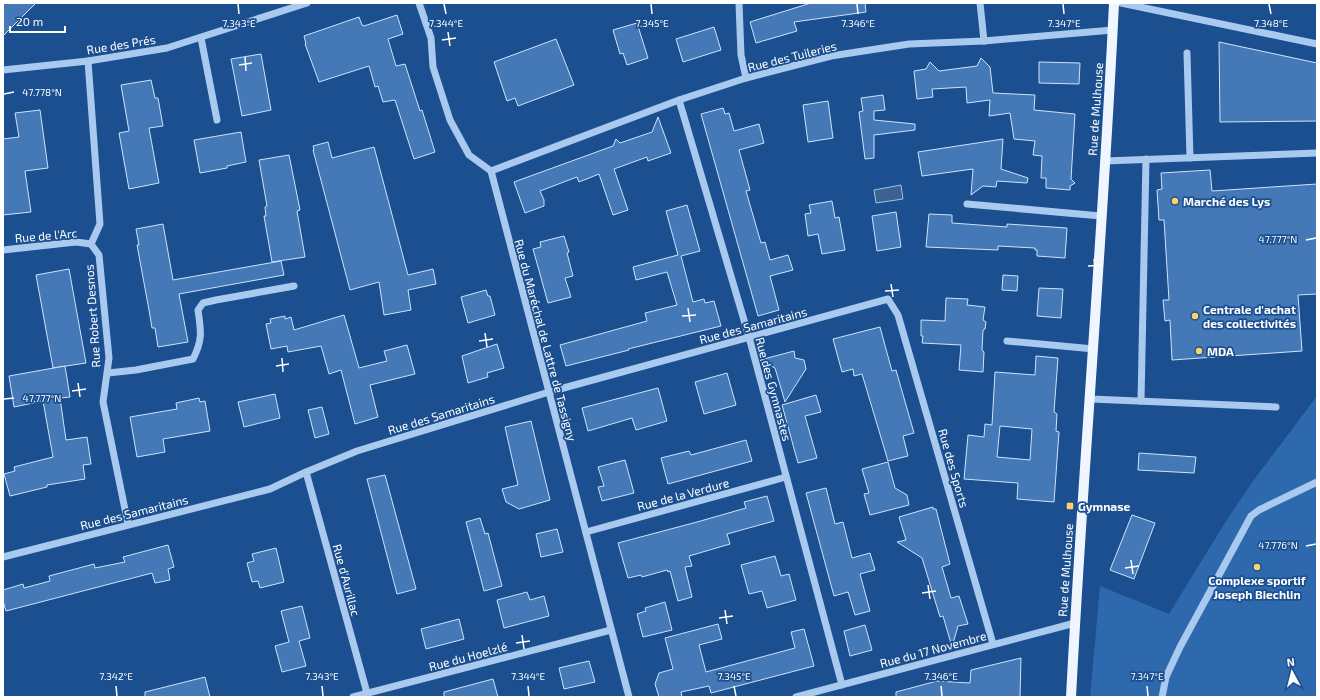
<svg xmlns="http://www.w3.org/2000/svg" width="1320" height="700" viewBox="0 0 1320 700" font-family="'Exo 2',sans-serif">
	<rect width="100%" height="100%" fill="#1b4f8f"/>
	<polygon fill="#2e69ad" points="1317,396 1317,697 1090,697 1100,586 1169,614 1226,521 1253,481"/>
	<polygon fill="#3c6290" stroke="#9cc4f0" points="901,185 903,199 876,203 874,190"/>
	<g fill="#4478b7" stroke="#cfe3fa" fill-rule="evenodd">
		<polygon points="3,3 36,3 3,36"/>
		<polygon points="811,3 865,3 866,12 794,22 797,31 756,43 750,22"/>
		<polygon points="397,15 403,34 388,39 396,66 405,64 420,111 422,110 435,152 414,159 395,100 383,102 378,86 375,87 369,66 319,82 305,44 306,44 304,36 359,17 362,25 364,26"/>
		<polygon points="637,23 648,58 627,65 623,53 620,54 613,30"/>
		<polygon points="714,27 721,50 683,62 676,39"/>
		<polygon points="556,39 574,85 518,106 515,98 507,101 494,62"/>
		<polygon points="1219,42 1317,63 1317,121 1220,122"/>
		<polygon points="261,54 271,110 242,116 231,59"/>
		<polygon points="981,58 990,67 993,93 1035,95 1034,110 1075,114 1071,179 1075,183 1070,186 1070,190 1046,188 1046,178 1041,178 1042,156 1033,155 1035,141 1014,139 1010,113 989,116 990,100 967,103 966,87 932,89 933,97 917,99 914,71 926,69 930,62 939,71 977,66"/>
		<polygon points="1039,62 1080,63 1079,84 1039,83"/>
		<polygon points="151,80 155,98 158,98 163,126 149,128 159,183 129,189 119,133 129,131 121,85"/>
		<polygon points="883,95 885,110 874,111 874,120 915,124 915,130 874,135 874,158 865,159 859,112 863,111 861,98"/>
		<polygon points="828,101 833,138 808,142 803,105"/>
		<polygon points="723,108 725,114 729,113 734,131 759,124 764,143 739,150 750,190 746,191 761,243 765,242 770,260 788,255 793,270 770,276 779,310 758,316 701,114"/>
		<polygon points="40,110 48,168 25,171 31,212 3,215 3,139 19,137 15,113"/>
		<polygon points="658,117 671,153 648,161 647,157 614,169 628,210 613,215 599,174 579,182 577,177 540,191 544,200 544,206 525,213 514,182 613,146 616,139 620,143 652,132"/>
		<polygon points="241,132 246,162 227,166 227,168 200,173 194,140"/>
		<polygon points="1003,139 1001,169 1028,178 1027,183 997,181 996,187 983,186 971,195 973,169 922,176 918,152"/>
		<polygon points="328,142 332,158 374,147 408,275 433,269 436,284 408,290 411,310 384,315 379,282 350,290 313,150 314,150 313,146"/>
		<polygon points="289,155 300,210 297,211 305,257 272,262 264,216 266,216 265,207 267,206 259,160"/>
		<polygon points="1210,170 1212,191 1317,184 1317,294 1298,295 1302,351 1172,360 1170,320 1165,321 1163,300 1169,300 1164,220 1159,220 1157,190 1162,189 1161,173"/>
		<polygon points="832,201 835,218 839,217 845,250 822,254 818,234 808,236 805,214 811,213 809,205"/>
		<polygon points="687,205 700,251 681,256 693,302 704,299 705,303 714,301 721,326 628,349 629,350 566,366 560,345 647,321 645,313 677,305 667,272 636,280 633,267 678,255 666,211"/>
		<polygon points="896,212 901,247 877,251 872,216"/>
		<polygon points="929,214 952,215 952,223 1007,227 1007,224 1067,228 1065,258 1037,256 1037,250 1035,250 1035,248 998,246 998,250 926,247"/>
		<polygon points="163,224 173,280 281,261 284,275 179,294 188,342 158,347 155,328 152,328 149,310 137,245 139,245 136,229"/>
		<polygon points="564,236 569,252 567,253 573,276 565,278 571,297 548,303 533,249 541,247 540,242"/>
		<polygon points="69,269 86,363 53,368 36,275"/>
		<polygon points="1003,275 1018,276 1017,291 1002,290"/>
		<polygon points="1039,288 1063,289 1061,318 1037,316"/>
		<polygon points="486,290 488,296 490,296 495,315 468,323 461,297"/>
		<polygon points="946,298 968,299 967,305 985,307 983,320 986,322 985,329 983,330 982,350 984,352 983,372 959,370 961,345 922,343 923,336 921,336 921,320 945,321"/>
		<polygon points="344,315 359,368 387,361 384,351 407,345 415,374 370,385 378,417 355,424 341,370 329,374 321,346 288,352 287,346 271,349 266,324 271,323 270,319 285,316 285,319 291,317 294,330"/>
		<polygon points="880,327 892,371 896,370 914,433 903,436 908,456 888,461 862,374 854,376 853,369 842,372 833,339"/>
		<polygon points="497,344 504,368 487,373 488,377 468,383 462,356"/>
		<polygon points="794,351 795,358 804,360 806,369 785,402 775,368 761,361 760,360"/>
		<path d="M1036 356 1058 358 1054 412 1057 414 1056 431 1059 432 1054 502 1017 499 1018 483 964 479 968 435 984 437 985 424 992 425 995 372 1035 375ZM1000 426 1032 429 1030 460 997 457Z"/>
		<polygon points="65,366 70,397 60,398 66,440 87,437 91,464 83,465 85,479 47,485 47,487 10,496 4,474 15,471 14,467 53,457 43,401 14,407 9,376"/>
		<polygon points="727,373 736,405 704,414 695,382"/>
		<polygon points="658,388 667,421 636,430 632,418 588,431 582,408"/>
		<polygon points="275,394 280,418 244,427 238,402"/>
		<polygon points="816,395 821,412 805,416 817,458 798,463 782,405"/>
		<polygon points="199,398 200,402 205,401 210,431 163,439 165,452 137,457 130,417 177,409 176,403"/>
		<polygon points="322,407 329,434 315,438 308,410"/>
		<polygon points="531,421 550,500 519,509 506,502 502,489 518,485 505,427"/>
		<polygon points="746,440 752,461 668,484 661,458 689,451 691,455"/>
		<polygon points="1139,453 1196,457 1194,473 1138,470"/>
		<polygon points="625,460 634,493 602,501 598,487 604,486 598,467"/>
		<polygon points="888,462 895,488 907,495 909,505 870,515 864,494 869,493 862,469"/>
		<polygon points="385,475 416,589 397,594 367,479"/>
		<polygon points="826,488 835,524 843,522 852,558 870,553 875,570 860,574 870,611 855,615 848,592 834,596 806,493"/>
		<polygon points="767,496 774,521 727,534 730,544 689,556 692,566 685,567 692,597 678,601 670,571 668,572 667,570 642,577 641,575 628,578 618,543 697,522 746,508 744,502"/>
		<polygon points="933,507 933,509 936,509 950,564 942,567 951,598 959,596 968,624 958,626 952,647 943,616 940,617 922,558 897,542 906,540 899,517"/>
		<polygon points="1132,515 1155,523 1134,579 1110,570"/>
		<polygon points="480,518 485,534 488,533 502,586 484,591 466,522"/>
		<polygon points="557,529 563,552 541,557 536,534"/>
		<polygon points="168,545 174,567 168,569 170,580 155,583 152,573 6,611 3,601 3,590 23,584 24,588 50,581 49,576 94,564 95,568 125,562 123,557"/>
		<polygon points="276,548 284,582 260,588 258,581 252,582 247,563 254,561 252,554"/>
		<polygon points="775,556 781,576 789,574 796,600 767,608 762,591 749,594 741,565"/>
		<polygon points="527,592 530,600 544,596 549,616 504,628 497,600"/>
		<polygon points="665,602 672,630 643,637 637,614 646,611 645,608"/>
		<polygon points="302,606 310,638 299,641 306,666 282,672 275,646 289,642 281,611"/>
		<polygon points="459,619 464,639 426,649 421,629"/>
		<polygon points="718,624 722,639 699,645 706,672 795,648 791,632 804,629 814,666 711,693 709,686 681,692 682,697 659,697 655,684 659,673 673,669 665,638"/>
		<polygon points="865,625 872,650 850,656 844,631"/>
		<polygon points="1021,658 1020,697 896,697 896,692 937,681 970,683 971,670"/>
		<polygon points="589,661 595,682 564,689 559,668"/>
		<polygon points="205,677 210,697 145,697 145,692"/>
		<polygon points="493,679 498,697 444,697 444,692"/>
	</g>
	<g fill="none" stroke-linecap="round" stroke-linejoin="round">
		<g stroke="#a9c9ee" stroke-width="7">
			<polyline points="419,3 431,38 433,67 450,120 469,155 491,171 629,697"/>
			<polyline points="739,3 741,55 746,78"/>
			<polyline points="980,3 984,41"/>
			<polyline points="1121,3 1317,44"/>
			<polyline points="201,38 217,120"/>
			<polyline points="1187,53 1190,158"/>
			<polyline points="88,61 100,224 91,244"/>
			<polyline points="3,70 88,61 167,48 307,3"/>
			<polyline points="679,100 749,337 842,685"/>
			<polyline points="1105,161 1317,153"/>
			<polyline points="491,171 679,100 746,78 831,56 909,44 984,41 1113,30"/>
			<polyline points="967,204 1101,216"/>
			<polyline points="91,244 99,255 109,358 103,402 128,524"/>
			<polyline points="3,250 76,242 91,244"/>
			<polyline points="1007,341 1094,349"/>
			<path d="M108 373 136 370 193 359C203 339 201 331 198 310L203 303 216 300 294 286"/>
			<polyline points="1091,399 1276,407"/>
			<polyline points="1141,401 1146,159"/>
			<polyline points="306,472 367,693"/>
			<polyline points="586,532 786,477"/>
			<polyline points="3,557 270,489 306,472 357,451 549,392 888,299 898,315 993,644"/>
			<polyline points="353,697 611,630"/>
			<polyline points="796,697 1075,623"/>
			<polyline points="1162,697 1166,677 1180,647 1251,516 1259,510 1317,482"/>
		</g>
		<path stroke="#f0f6ff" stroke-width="10" d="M1071 697C1083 466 1103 235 1114 3"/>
	</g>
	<path fill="none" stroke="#fff" stroke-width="1.5" d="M238 4 239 14M444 4 446 14M651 4 652 14M857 4 858 14M1063 4 1064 14M1269 4 1271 14M448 32 450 46M442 40 456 38M245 57 246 71M239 65 252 63M4 94 14 92M1306 240 1316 238M1094 259 1096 272M1088 266 1102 265M891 284 893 297M885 291 899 290M688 308 690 322M682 316 696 315M485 333 487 347M479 341 493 339M282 358 283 372M276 366 289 364M78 383 80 397M72 391 86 389M4 399 14 398M1306 546 1316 544M1131 560 1133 574M1125 568 1139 566M928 585 930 599M922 593 936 591M725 610 727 624M719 618 733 616M522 635 524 649M516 643 530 641M116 686 117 696M322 686 323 696M528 686 529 696M734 686 736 696M941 686 942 696M1147 686 1148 696"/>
	<g fill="#ffd166" stroke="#1b4f8f" stroke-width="1.5">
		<circle cx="1175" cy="201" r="4"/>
		<circle cx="1195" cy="316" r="4"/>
		<circle cx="1199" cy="351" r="4"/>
		<rect x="1066" y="502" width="8" height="8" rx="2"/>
		<circle cx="1257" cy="567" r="4"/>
	</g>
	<g text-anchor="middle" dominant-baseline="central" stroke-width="3.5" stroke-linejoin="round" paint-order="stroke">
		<g font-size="12" fill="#fff" stroke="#1b4f8f">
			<text transform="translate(121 44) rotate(-9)">Rue des Prés</text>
			<text transform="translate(792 56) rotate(-14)">Rue des Tuileries</text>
			<text transform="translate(1095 109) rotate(-86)">Rue de Mulhouse</text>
			<text transform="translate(46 235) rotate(-5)">Rue de l'Arc</text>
			<text transform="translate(92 316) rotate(-94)">Rue Robert Desnos</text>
			<text transform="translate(753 325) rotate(-15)">Rue des Samaritains</text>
			<text transform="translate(546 340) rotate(75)">Rue du Maréchal de Lattre de Tassigny</text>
			<text transform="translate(774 389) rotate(75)">Rue des Gymnastes</text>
			<text transform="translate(441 414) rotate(-17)">Rue des Samaritains</text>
			<text transform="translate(954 468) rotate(74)">Rue des Sports</text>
			<text transform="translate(683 494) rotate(-15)">Rue de la Verdure</text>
			<text transform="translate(134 512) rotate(-14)">Rue des Samaritains</text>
			<text transform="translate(1065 570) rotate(-86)">Rue de Mulhouse</text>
			<text transform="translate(347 580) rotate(75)">Rue d'Aurillac</text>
			<text transform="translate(933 649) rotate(-15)">Rue du 17 Novembre</text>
			<text transform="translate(468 656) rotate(-15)">Rue du Hoelzlé</text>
		</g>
		<g font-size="12" font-weight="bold" fill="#fff" stroke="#1b4f8f" text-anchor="start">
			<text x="1183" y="201">Marché des Lys</text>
			<text x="1203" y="309">Centrale d'achat<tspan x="1203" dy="14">des collectivités</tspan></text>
			<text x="1207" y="351">MDA</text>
			<text x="1078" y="506">Gymnase</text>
			<text x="1257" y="580" text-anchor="middle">Complexe sportif<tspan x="1257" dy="14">Joseph Biechlin</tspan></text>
		</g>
	</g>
	<g font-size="10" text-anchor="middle" fill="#fff" stroke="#1b4f8f" stroke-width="3.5" stroke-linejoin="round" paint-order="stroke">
		<text x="239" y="27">7.343°E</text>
		<text x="446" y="27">7.344°E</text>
		<text x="652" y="27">7.345°E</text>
		<text x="858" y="27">7.346°E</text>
		<text x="1064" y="27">7.347°E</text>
		<text x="1271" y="27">7.348°E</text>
		<text x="42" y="96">47.778°N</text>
		<text x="1278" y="243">47.777°N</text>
		<text x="42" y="402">47.777°N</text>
		<text x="1278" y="549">47.776°N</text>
		<text x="116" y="680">7.342°E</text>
		<text x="322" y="680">7.343°E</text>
		<text x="528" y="680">7.344°E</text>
		<text x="734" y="680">7.345°E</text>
		<text x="941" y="680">7.346°E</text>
		<text x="1147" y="680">7.347°E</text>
	</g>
	<rect width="1320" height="700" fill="none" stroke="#ffffff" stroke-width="8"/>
	<g transform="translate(1292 672) rotate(353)" stroke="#1b4f8f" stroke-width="3" paint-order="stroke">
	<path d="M0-3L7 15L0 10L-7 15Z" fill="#ffffff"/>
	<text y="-6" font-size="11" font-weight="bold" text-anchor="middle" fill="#ffffff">N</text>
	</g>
	<path d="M10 26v6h55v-6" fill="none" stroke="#ffffff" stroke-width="2"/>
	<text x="16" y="26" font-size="12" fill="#ffffff" stroke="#1b4f8f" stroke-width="3" paint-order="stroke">20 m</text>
</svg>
